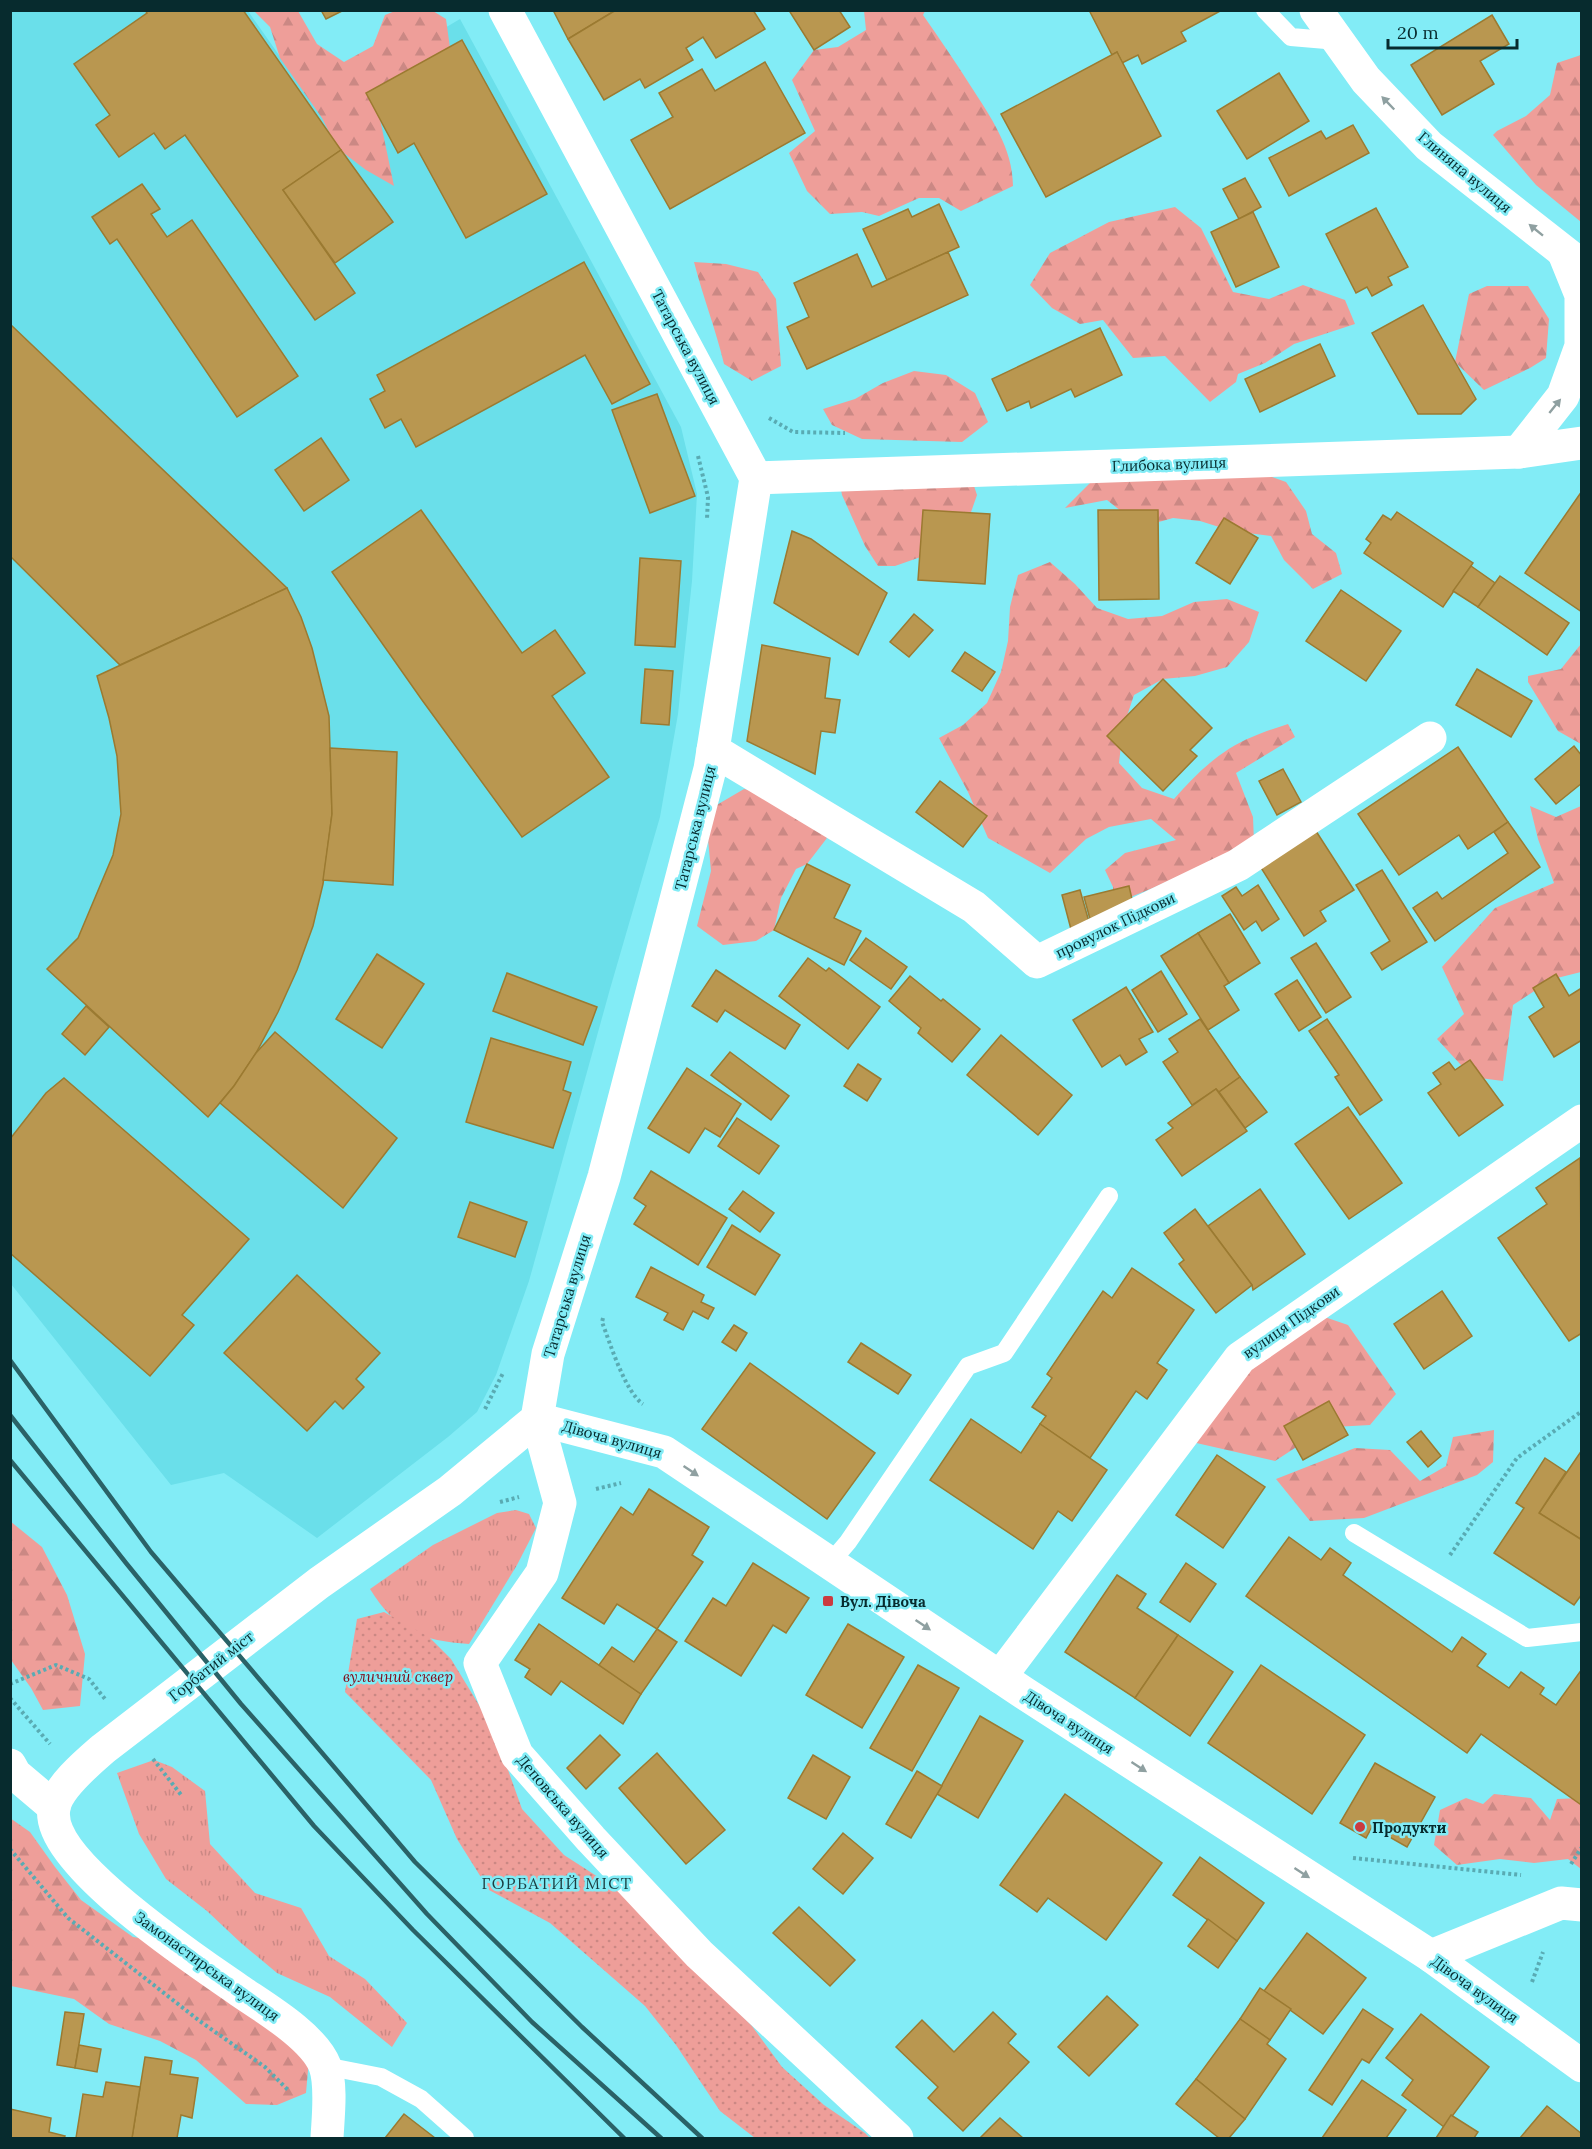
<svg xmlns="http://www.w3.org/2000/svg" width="1592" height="2149" viewBox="0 0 1592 2149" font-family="Lora,serif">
	<defs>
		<pattern id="grass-tufts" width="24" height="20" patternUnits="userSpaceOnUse" patternTransform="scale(1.5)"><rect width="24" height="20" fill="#ee9e99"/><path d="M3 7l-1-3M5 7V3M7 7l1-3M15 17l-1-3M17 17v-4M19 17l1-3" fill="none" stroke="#cb8884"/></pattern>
		<pattern id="forest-firs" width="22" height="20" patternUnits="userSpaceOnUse" patternTransform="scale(1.5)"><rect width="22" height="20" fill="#ee9e99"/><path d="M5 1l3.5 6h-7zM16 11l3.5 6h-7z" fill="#cb8884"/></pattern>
		<pattern id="park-dots" width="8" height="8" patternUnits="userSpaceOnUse" patternTransform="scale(1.5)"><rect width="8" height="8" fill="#ee9e99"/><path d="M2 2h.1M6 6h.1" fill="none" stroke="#cb8884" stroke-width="1.8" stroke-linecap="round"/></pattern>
	</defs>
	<rect width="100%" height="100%" fill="#82ecf6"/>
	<polygon fill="#6adfea" points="10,11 248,11 314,105 460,19 681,427 697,494 692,581 678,714 660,817 610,989 529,1281 496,1375 477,1412 448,1437 317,1538 224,1473 171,1485 11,1284"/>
	<g fill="url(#grass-tufts)">
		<path d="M516 1510 529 1514 536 1528 517 1565 469 1644C422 1641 395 1630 370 1589L433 1545 497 1513Z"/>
		<polygon points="154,1760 172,1767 205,1791 210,1844 255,1893 301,1908 329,1956 365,1979 407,2023 392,2047 330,1997 277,1973 241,1943 207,1911 166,1879 139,1834 117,1773"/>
	</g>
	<g fill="url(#forest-firs)">
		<polygon points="254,11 298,11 317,44 344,62 373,46 385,15 395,11 433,11 446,19 451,55 380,119 394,186 366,170 337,148 322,118 280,58 270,27"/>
		<path d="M864 11H925L923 15C939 38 955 61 970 85 990 116 1013 148 1013 186L961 211 939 198H919L879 216 862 212 830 214 807 191 789 153 815 131 792 80 814 50 838 47 866 30Z"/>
		<polygon points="1581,55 1582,55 1581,222 1536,185 1493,135 1497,131 1526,116 1550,95 1557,63"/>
		<polygon points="1175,207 1201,228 1233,292 1269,299 1303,285 1345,300 1355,324 1294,344 1265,363 1238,374 1236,382 1210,402 1165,356 1133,358 1103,320 1080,324 1052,308 1030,285 1050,253 1109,222"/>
		<path d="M694 262 726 264 758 272 776 299 781 366 752 381 724 364C716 330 703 297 694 262Z"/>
		<polygon points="1487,286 1528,286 1549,319 1546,358 1530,368 1484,390 1455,362 1469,294"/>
		<polygon points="914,371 946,375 975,393 988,422 962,442 862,439 832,425 823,409 855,399 883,383"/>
		<polygon points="1230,462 1286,482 1306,511 1312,534 1336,553 1342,574 1313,589 1284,560 1271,536 1232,531 1200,521 1173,518 1141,527 1107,500 1065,508 1096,477"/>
		<polygon points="969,471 977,495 970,515 932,553 895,566 878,566 865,546 842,495 840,485"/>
		<path d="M1050 562 1075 584 1097 608 1128 619 1162 616 1194 602 1227 599 1259 612 1249 642 1227 667 1195 676 1163 679 1134 695 1123 728 1119 763 1142 788 1174 799C1196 774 1220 750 1252 737 1263 732 1276 728 1288 724L1295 737 1236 773 1253 817 1254 842 1153 888 1113 904V887L1105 870 1125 853 1176 840 1151 819 1109 827 1086 839 1050 873 988 838 968 792 939 738 963 725 987 703 1001 672 1008 641 1010 607 1018 575Z"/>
		<polygon points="1581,644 1581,744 1558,731 1528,682 1528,676 1561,669"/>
		<polygon points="744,789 777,796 807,811 827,838 807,864 796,869 781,898 774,930 756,941 723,945 697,926 711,871 708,839 715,806"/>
		<polygon points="1530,806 1556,817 1581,806 1581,972 1553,979 1513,1005 1503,1081 1472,1077 1437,1039 1464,1014 1442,967 1495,908 1554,883 1538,839"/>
		<polygon points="1307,1311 1348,1325 1396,1394 1370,1425 1334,1427 1298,1446 1275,1461 1192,1442 1223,1391"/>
		<polygon points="1494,1430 1493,1462 1477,1475 1364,1518 1310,1521 1276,1479 1355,1448 1390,1450 1420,1481 1446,1466 1453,1437"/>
		<polygon points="10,1521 42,1547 67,1595 85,1654 80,1706 43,1710 31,1688 11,1660"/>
		<polygon points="1494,1794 1531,1798 1550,1820 1557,1799 1581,1798 1581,1869 1568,1859 1534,1863 1500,1859 1457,1865 1434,1845 1440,1810 1466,1798 1483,1804"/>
		<polygon points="10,1818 30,1832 55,1867 81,1900 133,1937 165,1942 309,2059 306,2093 277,2105 246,2104 196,2060 160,2041 109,2024 74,1999 11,1986"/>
	</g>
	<polygon fill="url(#park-dots)" points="384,1612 429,1637 451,1659 493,1728 522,1809 564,1855 626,1895 752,2026 782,2067 824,2105 865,2133 870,2138 755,2138 720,2111 676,2045 645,2006 550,1923 489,1890 457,1839 431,1780 345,1692 357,1619"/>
	<g fill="#b99750" stroke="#9b7a31" stroke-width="1.5">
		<polygon points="145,10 243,10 341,150 283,190 355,293 315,320 185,135 165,149 154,133 119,157 96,125 110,115 74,64 147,13"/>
		<polygon points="321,10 344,10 326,19"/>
		<polygon points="553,10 616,10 568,39"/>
		<polygon points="616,10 753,10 765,29 716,58 703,37 686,48 693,60 645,88 640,79 604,100 568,39"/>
		<polygon points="793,10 839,10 850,27 814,50 790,12"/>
		<polygon points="1089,10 1222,10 1181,32 1186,41 1142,64 1138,55 1122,63 1117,52 1112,55"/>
		<polygon points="1492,15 1509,44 1480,61 1494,84 1442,115 1411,65"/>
		<polygon points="462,40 547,194 466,238 414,143 398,153 366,93"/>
		<polygon points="1117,52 1161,136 1046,197 1001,114"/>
		<polygon points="765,62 805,133 670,209 631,140 673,117 659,93 702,69 715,91"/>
		<polygon points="1279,73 1309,121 1247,159 1217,111"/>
		<polygon points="1353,125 1369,153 1289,196 1269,158 1321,131 1326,139"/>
		<polygon points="341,150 393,222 335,263 283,190"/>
		<polygon points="1245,178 1261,207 1239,219 1223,189"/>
		<polygon points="142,184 160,209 151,214 167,237 192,220 298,376 237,417 117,239 110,244 92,217"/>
		<polygon points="939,204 959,247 887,280 863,229 908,209 912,217"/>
		<polygon points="1376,208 1408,267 1388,277 1392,285 1372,296 1367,287 1356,293 1326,234"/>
		<polygon points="1253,212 1279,267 1236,287 1211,232"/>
		<polygon points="948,252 968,295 807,369 787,327 809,317 794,283 857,254 872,287"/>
		<polygon points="584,262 650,384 612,404 585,355 416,447 401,419 385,428 370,399 385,391 377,375"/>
		<polygon points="1423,305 1476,399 1461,414 1418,414 1372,333"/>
		<polygon points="10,324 287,588 120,665 10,556"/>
		<polygon points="1100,328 1122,375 1075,397 1071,389 1031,408 1029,401 1007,411 992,379"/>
		<polygon points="1320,344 1335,376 1260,412 1245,379"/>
		<polygon points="657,394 695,496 650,513 612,410"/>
		<polygon points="321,438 349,480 304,511 275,470"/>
		<polygon points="1582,491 1582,612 1525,573"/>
		<polygon points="421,510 522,653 555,630 585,673 552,696 609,777 522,837 422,700 332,572"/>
		<polygon points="923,510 990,514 985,584 918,580"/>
		<polygon points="1098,510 1158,510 1159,599 1099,600"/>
		<polygon points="1397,512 1473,563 1443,607 1364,553 1371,543 1366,539 1383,515 1391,520"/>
		<polygon points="1224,518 1258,538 1230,584 1196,563"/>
		<polygon points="792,531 811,539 887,593 858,655 774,603"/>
		<polygon points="640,558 681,561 675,647 635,645"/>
		<polygon points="1471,566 1495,583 1478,607 1453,591"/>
		<polygon points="1500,576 1569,623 1547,655 1478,607"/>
		<polygon points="287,588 301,617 312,648 329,716 332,814 323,884 313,926 297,970 278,1012 256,1053 234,1086 208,1117 47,969 78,938 113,855 121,814 117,756 109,718 97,676"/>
		<polygon points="1341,590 1401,631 1366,681 1306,641"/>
		<polygon points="914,614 933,630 909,657 890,642"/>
		<polygon points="762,645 830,658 825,698 840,700 835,733 821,731 815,774 747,741"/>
		<polygon points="965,652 995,672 982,691 952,671"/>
		<polygon points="645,669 673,671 669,725 641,723"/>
		<polygon points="1477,669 1532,701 1511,737 1456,705"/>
		<polygon points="1163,679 1212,728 1190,750 1197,756 1163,791 1107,736"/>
		<polygon points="1574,746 1582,756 1582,783 1556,804 1535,779"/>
		<polygon points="1458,747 1508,822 1468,849 1459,835 1399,875 1358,814"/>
		<polygon points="330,748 397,752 393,885 323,880 332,814"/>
		<polygon points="1283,769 1301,802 1277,815 1259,781"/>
		<polygon points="940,781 987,816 963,847 916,812"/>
		<polygon points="1508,822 1540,867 1435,941 1413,908 1437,892 1442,899 1508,853 1494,832"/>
		<polygon points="1314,828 1354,890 1320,911 1326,921 1304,936 1258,863"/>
		<polygon points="807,864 850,885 834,918 861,931 844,965 774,930"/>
		<polygon points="1382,870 1427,942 1382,970 1371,953 1390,941 1356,885"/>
		<polygon points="1258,885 1279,919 1262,931 1256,921 1244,930 1222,896 1236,887 1242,896"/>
		<polygon points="1129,886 1134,908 1090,919 1084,897"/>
		<polygon points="1080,890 1091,929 1072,933 1062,895"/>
		<polygon points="1230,914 1260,963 1229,983 1198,933"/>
		<polygon points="1198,933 1229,983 1224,986 1239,1010 1208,1030 1161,956"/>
		<polygon points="866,938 907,967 891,989 850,960"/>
		<polygon points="1316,943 1351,997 1326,1013 1291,958"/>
		<polygon points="377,954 424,984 382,1048 336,1019"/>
		<polygon points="808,958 826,971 829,968 880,1007 848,1049 779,996"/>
		<polygon points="716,970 800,1025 785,1049 725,1010 717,1022 692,1006"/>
		<polygon points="1161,971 1187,1014 1158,1032 1132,990"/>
		<polygon points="507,973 597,1007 583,1045 493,1011"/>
		<polygon points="1556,974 1569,996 1580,989 1582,991 1582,1040 1554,1057 1529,1017 1544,1007 1533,988"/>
		<polygon points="910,976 941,1001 943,999 980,1029 952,1062 918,1033 921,1028 889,1001"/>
		<polygon points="1297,980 1321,1017 1299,1031 1275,994"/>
		<polygon points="1126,987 1153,1032 1139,1039 1147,1052 1126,1065 1120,1055 1102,1067 1073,1020"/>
		<polygon points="86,1006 109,1027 85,1055 62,1034"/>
		<polygon points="1200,1019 1240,1077 1219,1092 1216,1089 1192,1105 1163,1062 1178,1052 1169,1039"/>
		<polygon points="1327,1019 1382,1100 1360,1115 1335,1077 1339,1075 1309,1031"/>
		<polygon points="275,1032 397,1138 343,1208 220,1103 234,1086 256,1053"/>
		<polygon points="1001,1035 1072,1095 1038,1135 967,1075"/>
		<polygon points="491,1038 571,1062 563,1090 571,1093 553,1148 466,1122"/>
		<polygon points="730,1052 789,1096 771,1120 711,1075"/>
		<polygon points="1470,1060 1503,1105 1459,1136 1428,1093 1441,1084 1433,1073 1449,1062 1455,1070"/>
		<polygon points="858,1064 881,1079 867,1101 844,1086"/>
		<polygon points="687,1068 741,1104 720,1137 705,1128 689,1153 648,1128"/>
		<polygon points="1240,1077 1267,1112 1245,1128 1219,1092"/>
		<polygon points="64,1078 249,1239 182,1315 194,1325 150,1376 10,1253 10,1139 46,1093"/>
		<polygon points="1216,1089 1247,1131 1182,1176 1156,1140 1173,1128 1168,1123"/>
		<polygon points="1348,1107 1402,1183 1349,1219 1295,1144"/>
		<polygon points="737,1118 779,1146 759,1174 718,1146"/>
		<polygon points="1580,1158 1582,1333 1569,1341 1498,1238 1547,1204 1536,1188"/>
		<polygon points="651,1171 727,1218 698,1265 634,1224 646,1206 634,1198"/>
		<polygon points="1260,1189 1305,1254 1253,1290 1252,1285 1208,1226"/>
		<polygon points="743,1191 774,1213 760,1232 729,1209"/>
		<polygon points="470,1202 527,1222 515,1257 458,1237"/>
		<polygon points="1195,1209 1252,1285 1216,1313 1179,1264 1184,1260 1164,1233"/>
		<polygon points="732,1225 780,1255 755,1295 707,1267"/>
		<polygon points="651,1267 704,1295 701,1302 714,1308 708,1319 693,1311 683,1330 664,1320 668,1313 636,1297"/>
		<polygon points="1132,1268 1194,1310 1157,1363 1167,1370 1147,1399 1136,1391 1090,1458 1040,1424 1046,1416 1032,1407 1052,1378 1047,1374 1103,1291 1112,1298"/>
		<polygon points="297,1275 380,1353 356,1379 364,1387 343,1409 335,1401 307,1431 224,1353"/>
		<polygon points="1442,1291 1472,1336 1424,1369 1394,1324"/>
		<polygon points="734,1325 747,1333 736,1351 722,1342"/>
		<polygon points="861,1343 911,1375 898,1394 848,1362"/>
		<polygon points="750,1363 875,1453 827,1519 702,1429"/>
		<polygon points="1329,1401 1348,1435 1303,1460 1284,1426"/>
		<polygon points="971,1419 1021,1453 1040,1424 1107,1470 1072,1521 1058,1511 1033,1549 930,1480"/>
		<polygon points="1421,1431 1441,1456 1428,1467 1407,1442"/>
		<polygon points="1582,1450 1582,1540 1539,1513"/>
		<polygon points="1217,1455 1265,1487 1223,1548 1176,1515"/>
		<polygon points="1545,1458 1566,1472 1539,1513 1582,1540 1582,1594 1574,1605 1494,1553 1524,1508 1516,1503"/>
		<polygon points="649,1489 709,1527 692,1555 703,1562 657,1629 617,1604 604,1624 562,1598 621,1507 633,1515"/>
		<polygon points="1289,1537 1321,1560 1330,1548 1351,1563 1343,1575 1452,1652 1462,1637 1486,1654 1477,1666 1509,1688 1521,1672 1544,1688 1540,1694 1556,1705 1582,1669 1582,1802 1580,1804 1481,1734 1467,1753 1246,1596"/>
		<polygon points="753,1563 809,1598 786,1633 773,1625 741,1676 685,1641 713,1598 726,1606"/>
		<polygon points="1186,1563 1216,1584 1190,1622 1160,1602"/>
		<polygon points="1117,1575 1146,1594 1137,1608 1178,1635 1135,1698 1065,1652"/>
		<polygon points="539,1624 641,1694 623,1724 561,1681 551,1695 525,1677 530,1669 515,1660"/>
		<polygon points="848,1624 904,1657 862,1728 806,1695"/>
		<polygon points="657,1629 677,1642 641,1694 599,1665 612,1647 634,1662"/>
		<polygon points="1178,1635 1233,1672 1190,1736 1135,1698"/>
		<polygon points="918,1665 959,1688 912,1771 870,1748"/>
		<polygon points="1261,1665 1365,1735 1312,1814 1208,1743"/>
		<polygon points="980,1716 1023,1741 978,1818 937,1794"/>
		<polygon points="600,1735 620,1755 586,1789 567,1768"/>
		<polygon points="657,1753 725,1830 686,1864 619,1788"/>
		<polygon points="813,1755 850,1777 826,1819 788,1798"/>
		<polygon points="1375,1763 1435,1797 1407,1847 1372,1827 1366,1838 1340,1823"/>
		<polygon points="917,1771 942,1786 911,1838 886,1824"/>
		<polygon points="1065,1794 1162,1863 1106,1940 1048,1898 1037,1912 1000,1885"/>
		<polygon points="843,1833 873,1858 843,1894 813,1869"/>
		<polygon points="1200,1857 1264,1903 1237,1941 1173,1895"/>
		<polygon points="799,1907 855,1960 830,1986 773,1933"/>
		<polygon points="1208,1919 1237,1941 1218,1968 1188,1946"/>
		<polygon points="1307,1933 1366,1978 1323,2034 1264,1991"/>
		<polygon points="1260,1988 1291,2009 1270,2040 1240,2019"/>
		<polygon points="1107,1996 1138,2025 1089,2076 1058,2047"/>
		<polygon points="1363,2009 1393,2029 1369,2063 1362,2059 1332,2105 1309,2090"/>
		<polygon points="65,2012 84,2014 75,2068 57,2065"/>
		<polygon points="993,2012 1016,2034 1008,2043 1029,2062 963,2131 928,2098 938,2087 896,2047 922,2020 954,2052"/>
		<polygon points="1421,2014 1489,2067 1444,2127 1402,2095 1413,2080 1386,2058"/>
		<polygon points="1240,2019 1270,2040 1267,2044 1286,2059 1245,2119 1196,2079"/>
		<polygon points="79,2045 101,2049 97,2072 75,2068"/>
		<polygon points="145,2057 172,2061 170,2074 198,2078 192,2118 181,2115 177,2138 132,2138"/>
		<polygon points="1196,2079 1245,2119 1229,2138 1219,2138 1176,2104"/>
		<polygon points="1362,2080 1406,2110 1386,2138 1322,2138"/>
		<polygon points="106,2082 140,2087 132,2138 76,2138 83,2094 103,2097"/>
		<polygon points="1547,2106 1582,2134 1582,2138 1520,2138"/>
		<polygon points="10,2109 51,2118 49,2132 65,2136 64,2138 10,2138"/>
		<polygon points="404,2114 435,2138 385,2138"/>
		<polygon points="1451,2115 1478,2132 1474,2138 1436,2138"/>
		<polygon points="1000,2118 1023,2138 980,2138"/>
	</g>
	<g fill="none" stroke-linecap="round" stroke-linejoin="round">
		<g stroke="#59abb3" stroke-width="4" stroke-dasharray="3 3" stroke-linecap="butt">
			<polyline points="769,418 793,432 845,433"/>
			<polyline points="698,456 708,497 707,519"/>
			<path d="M603 1318 602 1322C610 1343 625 1392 643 1404"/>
			<polyline points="485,1409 503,1373"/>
			<polyline points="596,1489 621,1483"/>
			<polyline points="500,1502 519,1497"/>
			<polyline points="1450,1555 1517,1458 1582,1411"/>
			<polyline points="10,1684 56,1665 89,1679 105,1699"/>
			<polyline points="10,1698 50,1744"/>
			<polyline points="153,1759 182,1796"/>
			<polyline points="10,1849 68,1918 201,2022 265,2067 289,2091"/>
			<polyline points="1353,1858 1521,1875"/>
			<polyline points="1571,1864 1582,1847"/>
			<polyline points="1532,1982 1543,1952"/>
		</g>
		<g stroke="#fff" stroke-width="18">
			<polyline points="1265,10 1291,37 1338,41"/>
			<polyline points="1354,1533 1527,1638 1582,1632"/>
			<polyline points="830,1563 848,1542 968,1366 1004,1353 1109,1196"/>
			<polyline points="325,2066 381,2077 421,2099 465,2138"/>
		</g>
		<g stroke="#fff" stroke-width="33">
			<polyline points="1316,10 1366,80 1429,146 1582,266"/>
			<polyline points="1519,452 1563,396 1581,346 1581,295 1564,253"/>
			<polyline points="756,478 1519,452 1582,443"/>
			<polyline points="713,750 974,907 1037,962 1238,865 1430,738"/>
			<polyline points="537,1419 560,1503 542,1573 480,1663 517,1755 591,1839 699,1954 897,2138"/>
			<polyline points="1000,1677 1240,1358 1582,1121"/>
			<polyline points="10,1765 15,1774 54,1807"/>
			<polyline points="1431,1956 1561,1903 1582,1905"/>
		</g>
		<g stroke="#fff" stroke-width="33">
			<polyline points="537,1419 664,1452 1024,1693 1431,1956 1582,2066"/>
			<path d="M327 2138C328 2118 332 2085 325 2066 314 2037 265 2008 240 1991 200 1963 44 1861 54 1808 57 1788 88 1762 103 1749L319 1583 450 1491 537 1419 548 1354 604 1177 710 769 756 478 505 10"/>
		</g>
		<g stroke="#2a6267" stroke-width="4.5">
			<polyline points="10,1360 151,1552 415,1862 582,2027 702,2138"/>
			<polyline points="10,1415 126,1563 241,1704 427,1914 532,2022 661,2138"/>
			<polyline points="10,1460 314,1826 413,1930 624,2138"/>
		</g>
	</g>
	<defs><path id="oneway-solid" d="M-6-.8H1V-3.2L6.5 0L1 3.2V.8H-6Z" transform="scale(1.5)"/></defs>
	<g fill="#8fa0a1">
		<use href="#oneway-solid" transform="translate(1388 103) rotate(-134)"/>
		<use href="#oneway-solid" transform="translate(1536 230) rotate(-141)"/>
		<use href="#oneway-solid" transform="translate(1555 406) rotate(-51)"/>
		<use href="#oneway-solid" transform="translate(691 1471) rotate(34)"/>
		<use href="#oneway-solid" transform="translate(923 1625) rotate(34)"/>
		<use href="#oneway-solid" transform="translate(1139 1767) rotate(33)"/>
		<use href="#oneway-solid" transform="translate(1302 1873) rotate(33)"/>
	</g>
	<g fill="#cb3b3f" stroke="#82ecf6" stroke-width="2">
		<rect x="822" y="1595" width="12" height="12" rx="3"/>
		<circle cx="1360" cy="1827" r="6"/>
	</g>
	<g text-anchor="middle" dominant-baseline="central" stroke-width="5" stroke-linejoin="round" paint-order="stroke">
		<g font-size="15" fill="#072b2e" stroke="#82ecf6">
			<text transform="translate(1465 172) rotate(40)">Глиняна вулиця</text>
			<text transform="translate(686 347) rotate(62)">Татарська вулиця</text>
			<text transform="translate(1169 464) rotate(-2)">Глибока вулиця</text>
			<text transform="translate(695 828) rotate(-76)">Татарська вулиця</text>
			<text transform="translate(1115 925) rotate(-26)">провулок Підкови</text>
			<text transform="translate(567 1296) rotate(-73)">Татарська вулиця</text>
			<text transform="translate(1291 1322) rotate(-35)">вулиця Підкови</text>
			<text transform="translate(612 1439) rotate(16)">Дівоча вулиця</text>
			<text transform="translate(211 1666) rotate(-38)">Горбатий міст</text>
			<text transform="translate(1069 1722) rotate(33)">Дівоча вулиця</text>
			<text transform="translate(563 1806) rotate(49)">Деповська вулиця</text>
			<text transform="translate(207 1966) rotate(36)">Замонастирська вулиця</text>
			<text transform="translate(1475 1989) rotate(36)">Дівоча вулиця</text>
		</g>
		<g font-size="15" font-weight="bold" fill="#072b2e" stroke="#82ecf6" text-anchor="start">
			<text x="840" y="1601">Вул. Дівоча</text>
			<text x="1372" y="1827">Продукти</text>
		</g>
		<g font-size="15" font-style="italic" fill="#830a18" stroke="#82ecf6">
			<text x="398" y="1676">вуличний сквер</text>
		</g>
		<g font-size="16" letter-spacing="1.5" fill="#1b3d40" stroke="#82ecf6">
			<text x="557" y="1883">ГОРБАТИЙ МІСТ</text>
		</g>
	</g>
	<rect width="1592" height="2149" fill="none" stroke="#072b2e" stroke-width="24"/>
	<path d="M1388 39v9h129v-9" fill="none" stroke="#072b2e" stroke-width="3"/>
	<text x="1397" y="39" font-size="18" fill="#072b2e" stroke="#82ecf6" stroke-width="4.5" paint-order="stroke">20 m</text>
</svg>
